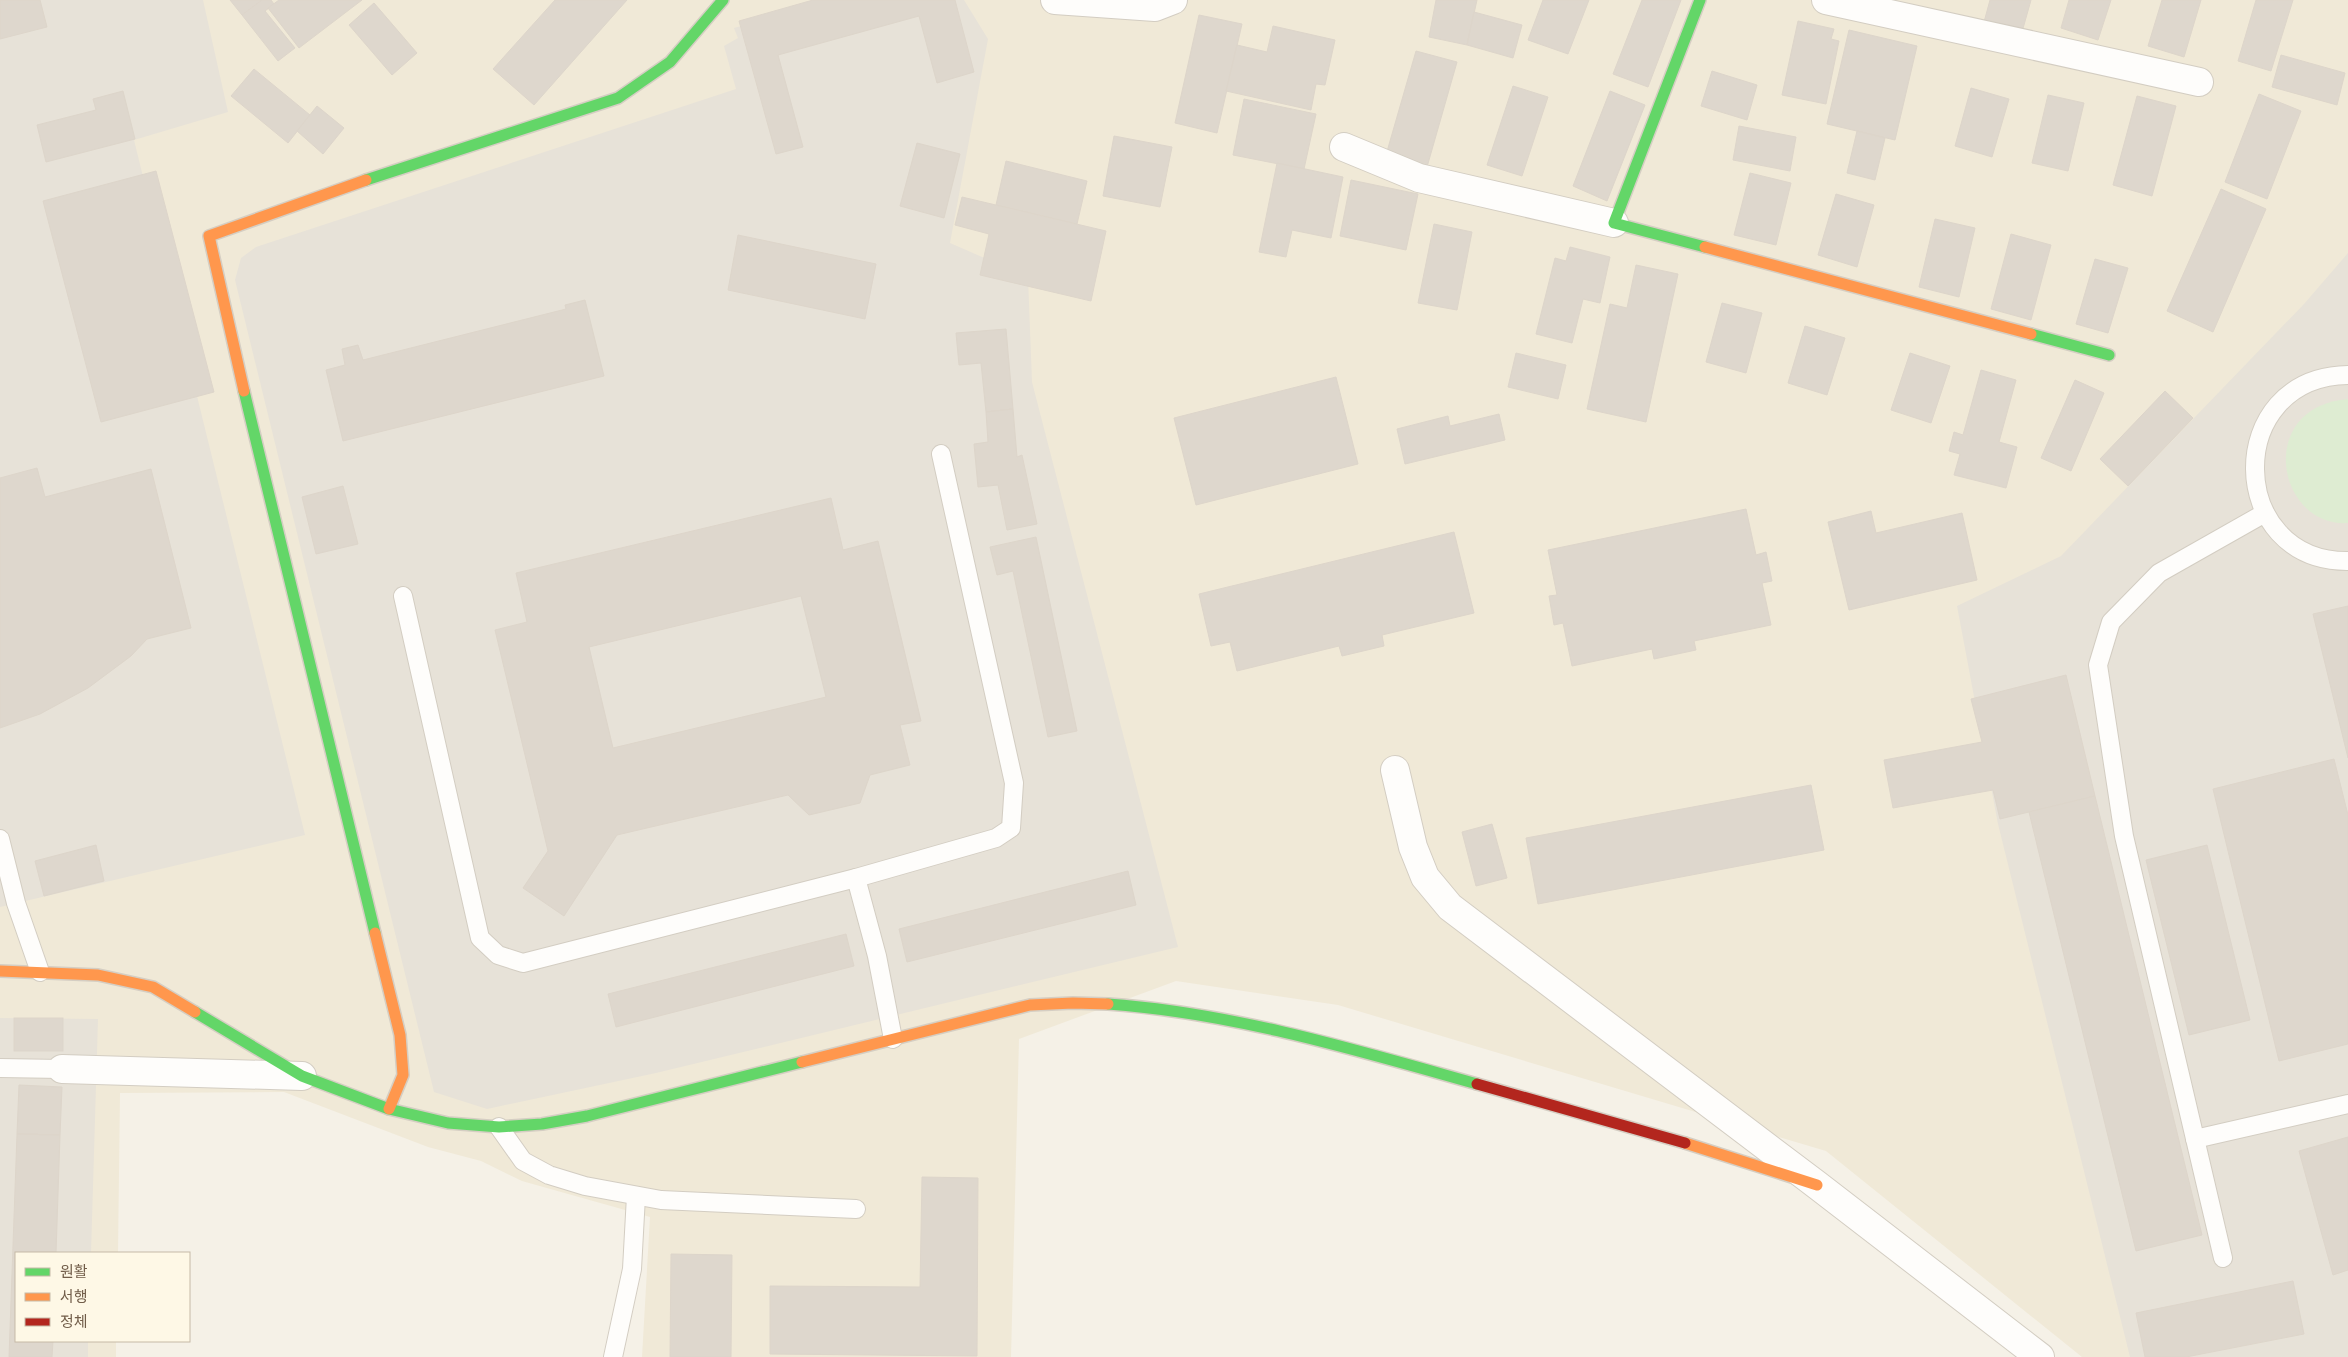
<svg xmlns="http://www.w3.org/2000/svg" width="2348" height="1357" viewBox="0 0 2348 1357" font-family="Jost,'Noto Sans KR',sans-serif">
	<rect width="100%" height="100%" fill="#f5f1e7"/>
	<polygon fill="#f0e9d7" points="0,0 2348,0 2348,1357 2082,1357 1826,1151 1338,1005 1176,981 1019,1039 1011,1357 642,1357 650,1217 522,1181 481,1161 428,1147 284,1092 120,1093 118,1253 16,1253 16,1341 116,1341 116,1357 0,1357"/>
	<g fill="#e7e2d8">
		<polygon points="0,0 203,0 228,112 134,140 305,835 0,907"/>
		<polygon points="836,0 964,0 988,39 950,243 1028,277 1032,382 1178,947 656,1073 487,1109 434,1092 235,280 241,258 256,247 736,89 724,46 738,38 734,28"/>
		<polygon points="2348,253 2348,1357 2130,1357 1998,824 1957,606 2061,556 2304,304"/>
		<polygon points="0,1018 98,1019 91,1253 16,1253 16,1341 88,1341 88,1357 0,1357"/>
	</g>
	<path fill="#deecd2" d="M2348 399V523C2277 528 2254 407 2348 399Z"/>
	<g fill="#ded7cd" stroke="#ddd5ca" fill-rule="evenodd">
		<polygon points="0,0 40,0 47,27 0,39"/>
		<polygon points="230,0 262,0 242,15"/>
		<polygon points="262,0 271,0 274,4 265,11 295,48 278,61 242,15"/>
		<polygon points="279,0 362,0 299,48 268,8"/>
		<polygon points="555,0 627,0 534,105 493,69"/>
		<polygon points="813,0 955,0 974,72 937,83 919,16 778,55 803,147 776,154 739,21"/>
		<polygon points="1436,0 1477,0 1467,45 1429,37"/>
		<polygon points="1543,0 1589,0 1568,54 1528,40"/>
		<polygon points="1642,0 1681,0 1648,87 1613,74"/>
		<polygon points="1990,0 2031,0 2022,32 1984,22"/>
		<polygon points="2069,0 2111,0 2098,40 2061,28"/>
		<polygon points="2162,0 2201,0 2184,57 2148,46"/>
		<polygon points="2256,0 2293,0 2271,71 2238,61"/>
		<polygon points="374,3 417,53 392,75 349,25"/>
		<polygon points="1474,12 1522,25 1513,58 1467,45"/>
		<polygon points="1199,15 1242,24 1217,133 1175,123"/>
		<polygon points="1798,21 1834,29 1831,39 1839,41 1826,104 1782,95"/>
		<polygon points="1273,26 1335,40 1325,85 1316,84 1311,110 1226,91 1237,45 1267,52"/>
		<polygon points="1849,30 1917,46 1895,140 1827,124"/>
		<polygon points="1416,51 1457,62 1427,167 1386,155"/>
		<polygon points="2281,55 2345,73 2337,105 2272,87"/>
		<polygon points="254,69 310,115 288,143 231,96"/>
		<polygon points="1712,71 1757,85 1747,120 1701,106"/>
		<polygon points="1513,86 1548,97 1522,176 1487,165"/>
		<polygon points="1971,88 2009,99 1992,157 1955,146"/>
		<polygon points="123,91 135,139 46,162 37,125 96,110 93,99"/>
		<polygon points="1610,91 1645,105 1607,201 1573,186"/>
		<polygon points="2259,94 2301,111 2267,199 2225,182"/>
		<polygon points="2048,95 2084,103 2068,171 2032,163"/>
		<polygon points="2137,96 2176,106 2152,196 2113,185"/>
		<polygon points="1244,99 1316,114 1304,169 1233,155"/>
		<polygon points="317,106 344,128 323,154 297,131"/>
		<polygon points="1739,126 1796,137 1790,171 1733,160"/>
		<polygon points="1857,131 1885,138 1875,180 1847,173"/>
		<polygon points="1114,136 1172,147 1160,207 1103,196"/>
		<polygon points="917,143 960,154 944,218 900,206"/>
		<polygon points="1006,161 1087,181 1077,224 996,205"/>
		<polygon points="1277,163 1343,177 1331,238 1292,230 1286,257 1259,252"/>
		<polygon points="156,171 214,392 101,422 43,201"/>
		<polygon points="1750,173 1791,183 1776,245 1734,235"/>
		<polygon points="1351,180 1418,194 1406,250 1340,236"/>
		<polygon points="2221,189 2266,209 2213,332 2167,311"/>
		<polygon points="1836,194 1874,205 1857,267 1818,255"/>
		<polygon points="962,197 1106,231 1091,301 980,275 989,234 955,225"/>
		<polygon points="1935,219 1975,228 1959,297 1919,287"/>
		<polygon points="1434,224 1472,232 1457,310 1418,303"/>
		<polygon points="2011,234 2051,245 2031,320 1991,309"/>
		<polygon points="738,235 876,264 865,319 728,290"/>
		<polygon points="1570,247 1610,257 1600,303 1583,299 1572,343 1536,334 1555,258 1566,261"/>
		<polygon points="2095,259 2128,268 2108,333 2076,324"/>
		<polygon points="1636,265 1678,274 1646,422 1587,409 1610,304 1627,308"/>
		<polygon points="585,300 604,376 343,441 326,370 345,365 342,349 358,345 363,360 566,309 565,305"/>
		<polygon points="1722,303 1762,313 1746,373 1706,362"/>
		<polygon points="1805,326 1845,338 1827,395 1788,383"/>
		<polygon points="1006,329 1013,409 986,412 981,363 959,365 956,333"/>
		<polygon points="1516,353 1566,365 1558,399 1508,387"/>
		<polygon points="1910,353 1950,366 1931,423 1891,410"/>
		<polygon points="1981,370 2016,380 1999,442 2017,447 2006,488 1954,475 1960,454 1949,451 1954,432 1963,435"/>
		<polygon points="1336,377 1358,464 1196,505 1174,418"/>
		<polygon points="2075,380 2104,393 2071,471 2041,458"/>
		<polygon points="2165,391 2193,418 2128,486 2100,459"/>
		<polygon points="1013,409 1017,457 1022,455 1037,524 1007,530 998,485 978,487 974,444 988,442 986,412"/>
		<polygon points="1499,414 1505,440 1405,464 1397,429 1448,416 1450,426"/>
		<polygon points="37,468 45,497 151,469 191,628 147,639 131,656 88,688 40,714 0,728 0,478"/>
		<polygon points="343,486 358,544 316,554 302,497"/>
		<path d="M831 498 843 550 878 541 921 721 900 725 910 765 870 775 860 803 809 815 788 795 617 835 564 916 523 888 548 851 495 630 527 622 516 573ZM801 596 826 697 613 748 589 647Z"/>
		<polygon points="1746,509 1756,555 1766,552 1772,581 1762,583 1771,625 1694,641 1696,650 1654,659 1652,649 1572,666 1563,623 1554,625 1549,596 1557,595 1548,550"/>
		<polygon points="1871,511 1876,533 1962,513 1977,580 1849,610 1828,522"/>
		<polygon points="1454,532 1474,613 1382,635 1384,646 1342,656 1339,646 1237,671 1230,642 1211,646 1199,594"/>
		<polygon points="1036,537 1077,731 1048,737 1013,571 997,575 990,547"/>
		<polygon points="2348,606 2348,758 2313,614"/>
		<polygon points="2066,675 2095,796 2000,819 1993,790 1893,808 1884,760 1982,742 1971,699"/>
		<polygon points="2334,759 2348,815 2348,1044 2279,1061 2213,789"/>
		<polygon points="1811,785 1824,850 1538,904 1526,838"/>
		<polygon points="2095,796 2202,1235 2136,1251 2029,812"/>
		<polygon points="1492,824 1507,878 1476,886 1462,832"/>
		<polygon points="96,845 104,881 44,896 35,861"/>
		<polygon points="2207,845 2250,1020 2189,1035 2146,860"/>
		<polygon points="1128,871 1136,905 907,962 899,929"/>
		<polygon points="846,934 854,966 616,1027 608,994"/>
		<rect x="14" y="1018" width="49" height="33"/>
		<polygon points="19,1085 62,1087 60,1135 17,1134"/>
		<polygon points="17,1134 60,1135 56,1253 16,1253 16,1341 53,1341 52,1357 9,1357"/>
		<polygon points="2348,1137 2348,1270 2333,1275 2299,1151"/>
		<polygon points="922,1177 978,1178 977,1356 770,1354 770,1286 920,1287"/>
		<polygon points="671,1254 732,1255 731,1357 670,1357"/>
		<polygon points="2293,1281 2304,1334 2186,1357 2145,1357 2136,1313"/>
	</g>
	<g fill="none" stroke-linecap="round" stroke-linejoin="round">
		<defs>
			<g id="lane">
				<path d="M2348 375C2222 377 2226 562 2348 561"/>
				<polyline points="403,596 480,938 498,955 523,963 856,878 996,838 1011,828 1014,783 941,454"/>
				<polyline points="0,839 16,903 40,972"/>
				<polyline points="856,878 877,956 893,1039"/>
				<polyline points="0,1068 62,1069"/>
				<polyline points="499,1127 523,1161 549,1175 585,1186 661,1200 856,1209"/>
				<polyline points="2195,1139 2348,1104"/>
				<polyline points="2223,1258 2124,836 2098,665 2111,622 2159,573 2265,513"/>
				<polyline points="613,1357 632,1269 636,1196"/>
			</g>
			<g id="street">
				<polyline points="1055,0 1155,7 1173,0"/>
				<polyline points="1826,0 2199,82"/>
				<polyline points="1344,147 1419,178 1614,223"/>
				<polyline points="1395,770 1413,847 1425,877 1450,907 1817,1185 2040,1357"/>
				<polyline points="62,1069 302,1076"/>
			</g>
			<g id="fast">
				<polyline points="1700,0 1614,223 1705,247"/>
				<polyline points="366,180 618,98 670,62 723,0"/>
				<polyline points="2031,334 2109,355"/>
				<polyline points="244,391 375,933"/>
				<path d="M1108 1004C1234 1013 1356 1050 1477 1084"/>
				<polyline points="195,1012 302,1076 389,1109 448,1123 499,1127 542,1124 587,1116 802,1062"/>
			</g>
			<g id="slow">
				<polyline points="1705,247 2031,334"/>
				<polyline points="244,391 209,236 366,180"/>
				<polyline points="375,933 400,1035 403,1075 389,1109"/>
				<polyline points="0,971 98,975 153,987 195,1012"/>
				<polyline points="802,1062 1030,1005 1073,1003 1108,1004"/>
				<polyline points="1685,1143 1817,1185"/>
			</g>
			<polyline id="jam" points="1477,1084 1685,1143"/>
		</defs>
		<use href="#lane" stroke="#d3cdc2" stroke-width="20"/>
		<use href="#street" stroke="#d3cdc2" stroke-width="30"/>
		<use href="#fast" stroke="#d5cec3" stroke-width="14"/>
		<use href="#slow" stroke="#d5cec3" stroke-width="14"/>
		<use href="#jam" stroke="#d5cec3" stroke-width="14"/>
		<use href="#lane" stroke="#fefdfb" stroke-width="18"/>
		<use href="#street" stroke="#fefdfb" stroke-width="28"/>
		<use href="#fast" stroke="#63d668" stroke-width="11"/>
		<use href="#slow" stroke="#ff974d" stroke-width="11"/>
		<use href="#jam" stroke="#b3261e" stroke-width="11"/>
	</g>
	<rect x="15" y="1252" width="175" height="90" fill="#fef8e6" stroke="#c6baa7"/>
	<rect x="25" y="1268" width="25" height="8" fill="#63d668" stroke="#c6baa7"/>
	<text x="60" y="1277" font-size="15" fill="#715d49">원활</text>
	<rect x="25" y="1293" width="25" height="8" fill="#ff974d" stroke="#c6baa7"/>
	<text x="60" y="1302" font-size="15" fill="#715d49">서행</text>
	<rect x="25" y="1318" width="25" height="8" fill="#b3261e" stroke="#c6baa7"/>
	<text x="60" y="1327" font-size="15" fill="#715d49">정체</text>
</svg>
